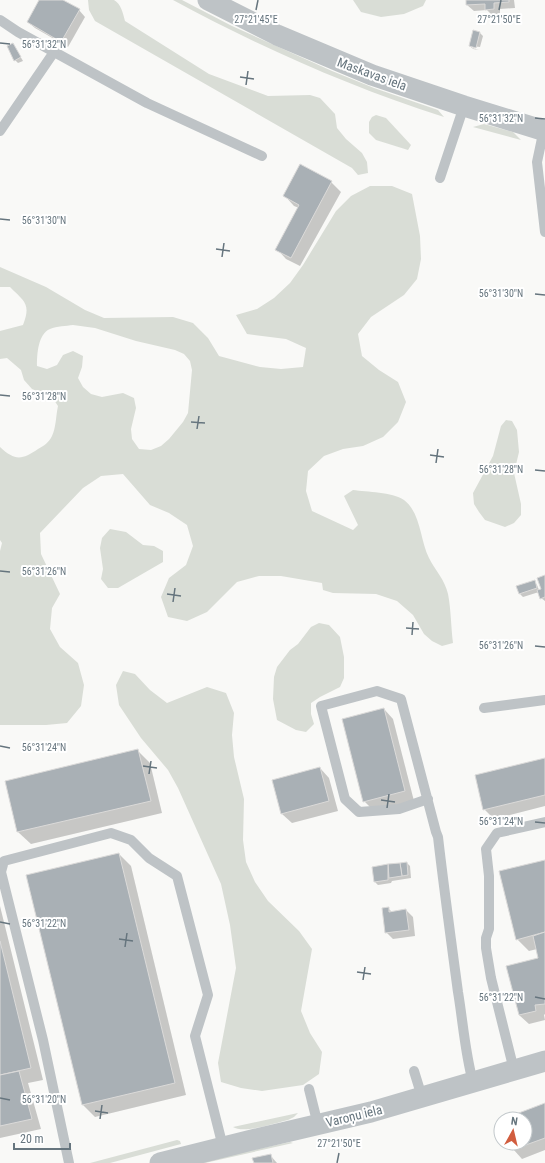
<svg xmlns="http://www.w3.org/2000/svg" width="545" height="1163" viewBox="0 0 545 1163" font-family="'Roboto Condensed',sans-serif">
	<rect width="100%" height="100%" fill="#f9f9f7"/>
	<g fill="#d9ddd6" fill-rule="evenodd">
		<path d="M88 0H114C121 4 123 13 125 21L209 74 268 96 310 95 320 98 335 114 337 128 346 139 362 153 367 162 368 173 358 175 352 168 95 21 89 10Z"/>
		<path d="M173 0H182L232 26 332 71 374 88 438 110 444 117C350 87 260 47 173 0Z"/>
		<polygon points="353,0 426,0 423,6 404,14 381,17 361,12"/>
		<polygon points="376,115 386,118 411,145 408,150 376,140 369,133 369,122 372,117"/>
		<polygon points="484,124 513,132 521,140 473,127"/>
		<path d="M370 186H392L412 194 420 236 421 259 417 279 404 295 371 317 358 334 362 356 379 370 398 382 406 402 398 422 383 437 363 446 343 449 324 456 308 471 306 491 312 511 353 530 358 525 344 496 353 490C367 492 392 492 404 500 421 513 420 540 429 558 435 570 445 580 448 594 451 609 451 627 453 643L442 646 432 641 424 634 413 615 397 601 376 594 333 593 323 590 322 583 281 576H259L237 582 207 612 187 621 168 617 161 597 169 578 186 565 193 546 187 525 169 513 150 505 123 474 101 476 83 488 40 533 41 554 60 594 52 608 50 629 60 647 78 663 84 685 81 706 67 723 46 725H0V551L2 543 0 540V447C15 461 22 460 38 449 44 446 49 442 52 436 56 428 56 415 58 406L52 397 32 389 24 380 21 370 7 358 0 359V331L23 325C31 304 25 302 10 287H0V267L46 287 85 310 104 318 173 317 193 323 208 338 219 356 260 367 281 369 303 367 306 348 286 339 247 334 236 315 257 309 274 298 290 283 303 265 336 211 351 196ZM73 325 95 328 136 341 175 350 184 354 190 361 192 370 188 413 183 422 169 439 161 446 151 450 139 449 132 439 131 429 136 408 134 398 123 393 102 397 91 394 83 387 78 378 82 367 83 356 73 351 63 355 57 365 47 369 37 366C37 354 38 334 50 329 57 326 66 326 73 325Z"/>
		<polygon points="506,420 512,421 517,430 519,452 514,473 521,504 521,515 514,523 505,527 485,520 479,512 474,504 473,493 493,456 501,426"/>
		<polygon points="110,529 126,532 143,545 154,546 163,551 163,562 118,588 108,588 101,579 103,569 100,548 102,538"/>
		<polygon points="319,623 329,625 340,637 344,657 344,678 340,687 320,697 311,703 311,714 314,724 306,732 296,730 277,720 273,699 274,677 277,667 290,650 298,644 311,627"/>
		<polygon points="123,671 135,674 150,690 167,703 207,687 226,693 234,713 232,735 234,757 244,799 243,840 246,862 255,882 268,901 299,931 312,949 301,1011 310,1033 322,1052 319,1074 303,1085 262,1091 241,1088 221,1082 218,1063 236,968 230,925 221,884 178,788 168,770 141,738 119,705 116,685"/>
		<path d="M298 1113 294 1117 288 1120C275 1123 244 1134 233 1127Z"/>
		<polygon points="177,1140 180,1141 181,1144 110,1163 90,1163"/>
		<polygon points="290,1142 293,1143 205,1163 192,1163"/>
	</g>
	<g fill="#0003">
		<polygon points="40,0 61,0 79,10 85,17 68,47 35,28 28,22"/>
		<polygon points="467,0 514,0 515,8 500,9 500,15 493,16 487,10 474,11 467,5"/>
		<polygon points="480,33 483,36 480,47 472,46 472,48 479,50 473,49 470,46"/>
		<polygon points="13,44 23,61 18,63 15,60"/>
		<polygon points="331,182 341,192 300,266 286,259 277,249 299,208 294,206 285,196"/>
		<polygon points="545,576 545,601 541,598 539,592 523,597 520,594 534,582 537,585 539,590 542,589"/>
		<polygon points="384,709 393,719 414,801 374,811 364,801"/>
		<polygon points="138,751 150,763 162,813 31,844 18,832 6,782"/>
		<polygon points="545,759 545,806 494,819 484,809"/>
		<polygon points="320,768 329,778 338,811 292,823 282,814"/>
		<polygon points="119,854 131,866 186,1095 95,1117 83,1105 28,875"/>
		<polygon points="545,861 545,1014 544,1015 545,1020 529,1024 519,1015 540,959 537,949 529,951 517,939"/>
		<polygon points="407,863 410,866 411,878 392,881 391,883 378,885 375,882 373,868"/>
		<polygon points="0,906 43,1080 28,1083 41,1129 0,1138"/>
		<polygon points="388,908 393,913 406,910 413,917 415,936 393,939 386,932"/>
		<polygon points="545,1104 545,1150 522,1159 513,1149 510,1143 525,1143 525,1119 506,1119"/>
		<polygon points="270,1155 277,1163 255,1163"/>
	</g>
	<g fill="#a9b0b5" stroke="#dbdad9">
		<polygon points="39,0 63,0 80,9 61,42 27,22"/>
		<polygon points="466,0 509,0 509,2 494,3 494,9 485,10 485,4 466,5"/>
		<polygon points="473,30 480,32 476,48 469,46"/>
		<polygon points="13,43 21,57 14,61 7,46"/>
		<polygon points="300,164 332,181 291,258 275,250 299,205 283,196"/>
		<polygon points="545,575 545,597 540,599 537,590 541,589 537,578"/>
		<polygon points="535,580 537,588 519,594 516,586"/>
		<polygon points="384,708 405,791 363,802 342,719"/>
		<polygon points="138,749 151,801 17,832 5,781"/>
		<polygon points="545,758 545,795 483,810 475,775"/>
		<polygon points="320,767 329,801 281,814 272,780"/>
		<polygon points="119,853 175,1083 82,1105 26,875"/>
		<polygon points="545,860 545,932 516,940 499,871"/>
		<polygon points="407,862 408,875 402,876 400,863"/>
		<polygon points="400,863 402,876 389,878 388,864"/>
		<polygon points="388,864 388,880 374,882 372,867"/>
		<polygon points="389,907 389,912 406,909 409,930 385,933 382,908"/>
		<polygon points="545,932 545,1004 535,1005 536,1011 519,1015 506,966 538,958 533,936"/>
		<polygon points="0,941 31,1068 0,1075"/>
		<polygon points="19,1071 32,1119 0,1126 0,1075"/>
		<polygon points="545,1103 545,1138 512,1150 509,1143 525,1143 525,1119 503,1119"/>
		<polygon points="271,1154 273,1163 254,1163 252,1158"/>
	</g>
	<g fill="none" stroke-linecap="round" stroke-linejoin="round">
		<g stroke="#bec3c6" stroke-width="10">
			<polyline points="0,20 18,32 147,103 262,156"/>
			<polyline points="544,129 537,162 545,232"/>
			<polyline points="0,131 54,52"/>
			<polyline points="440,178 464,106"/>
			<polyline points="484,708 545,700"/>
			<path d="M428 799 399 809 359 812 345 799 321 706 377 691 401 699 436 832 438 837C444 889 451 940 458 992 463 1022 465 1053 473 1082"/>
			<polyline points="514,1070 491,978 486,948 486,938 489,929 489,876 486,849 497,833 545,822"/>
			<polyline points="414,1071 422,1097"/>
			<polyline points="309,1089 318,1125"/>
			<polyline points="69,1163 43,1040 1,872 4,861 111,833 131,840 149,858 177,876 208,995 195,1036 223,1147"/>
		</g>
		<g stroke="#bec3c6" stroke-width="21">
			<polyline points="208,0 277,35 372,75 464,106 545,131"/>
			<polyline points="160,1163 256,1139 371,1112 545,1061"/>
		</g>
	</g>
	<path fill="none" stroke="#66757e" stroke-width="1.5" d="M256 10 258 0M499 10 501 0M0 43 10 44M240 77 254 79M246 85 248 71M535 118 545 119M0 219 10 220M216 249 230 251M222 257 224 243M535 294 545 295M0 395 10 396M191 422 205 423M197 429 199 416M430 455 444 457M436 463 438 449M535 470 545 471M0 571 10 572M167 594 181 596M173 602 175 588M406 628 419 629M412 635 413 622M535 646 545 647M0 746 10 748M143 766 157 768M149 774 151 761M381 800 395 802M387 808 389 794M535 822 545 823M0 922 10 924M119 939 133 941M125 947 127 933M357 972 371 974M363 980 365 967M535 997 545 999M0 1098 10 1100M95 1111 108 1113M100 1119 102 1105M337 1163 339 1153"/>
	<g text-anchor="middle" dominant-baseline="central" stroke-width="4" stroke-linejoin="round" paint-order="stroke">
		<g font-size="13" fill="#66757e" stroke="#fff">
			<text transform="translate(372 74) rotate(20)">Maskavas iela</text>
			<text transform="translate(354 1116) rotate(-14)">Varoņu iela</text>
		</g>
	</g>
	<g font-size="10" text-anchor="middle" fill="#66757e" stroke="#fff" stroke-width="4" stroke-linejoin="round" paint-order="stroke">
		<text x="256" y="23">27°21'45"E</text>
		<text x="499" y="23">27°21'50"E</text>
		<text x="44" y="48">56°31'32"N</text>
		<text x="501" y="122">56°31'32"N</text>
		<text x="44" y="224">56°31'30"N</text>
		<text x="501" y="297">56°31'30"N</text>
		<text x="44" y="400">56°31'28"N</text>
		<text x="501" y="473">56°31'28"N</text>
		<text x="44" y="575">56°31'26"N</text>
		<text x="501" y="649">56°31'26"N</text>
		<text x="44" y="751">56°31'24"N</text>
		<text x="501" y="825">56°31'24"N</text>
		<text x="44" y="927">56°31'22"N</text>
		<text x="501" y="1001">56°31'22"N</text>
		<text x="44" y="1103">56°31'20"N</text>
		<text x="339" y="1147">27°21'50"E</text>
	</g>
	<g transform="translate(513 1131) rotate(8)"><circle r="19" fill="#ffffff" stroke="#c2c8cb"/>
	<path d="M0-3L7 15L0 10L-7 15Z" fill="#d15d3f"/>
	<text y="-6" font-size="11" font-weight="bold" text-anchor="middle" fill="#66757e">N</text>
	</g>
	<path d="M14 1143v6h56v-6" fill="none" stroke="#66757e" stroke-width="2"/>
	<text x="20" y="1143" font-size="12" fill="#66757e" stroke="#ffffff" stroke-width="3" paint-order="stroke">20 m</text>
</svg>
